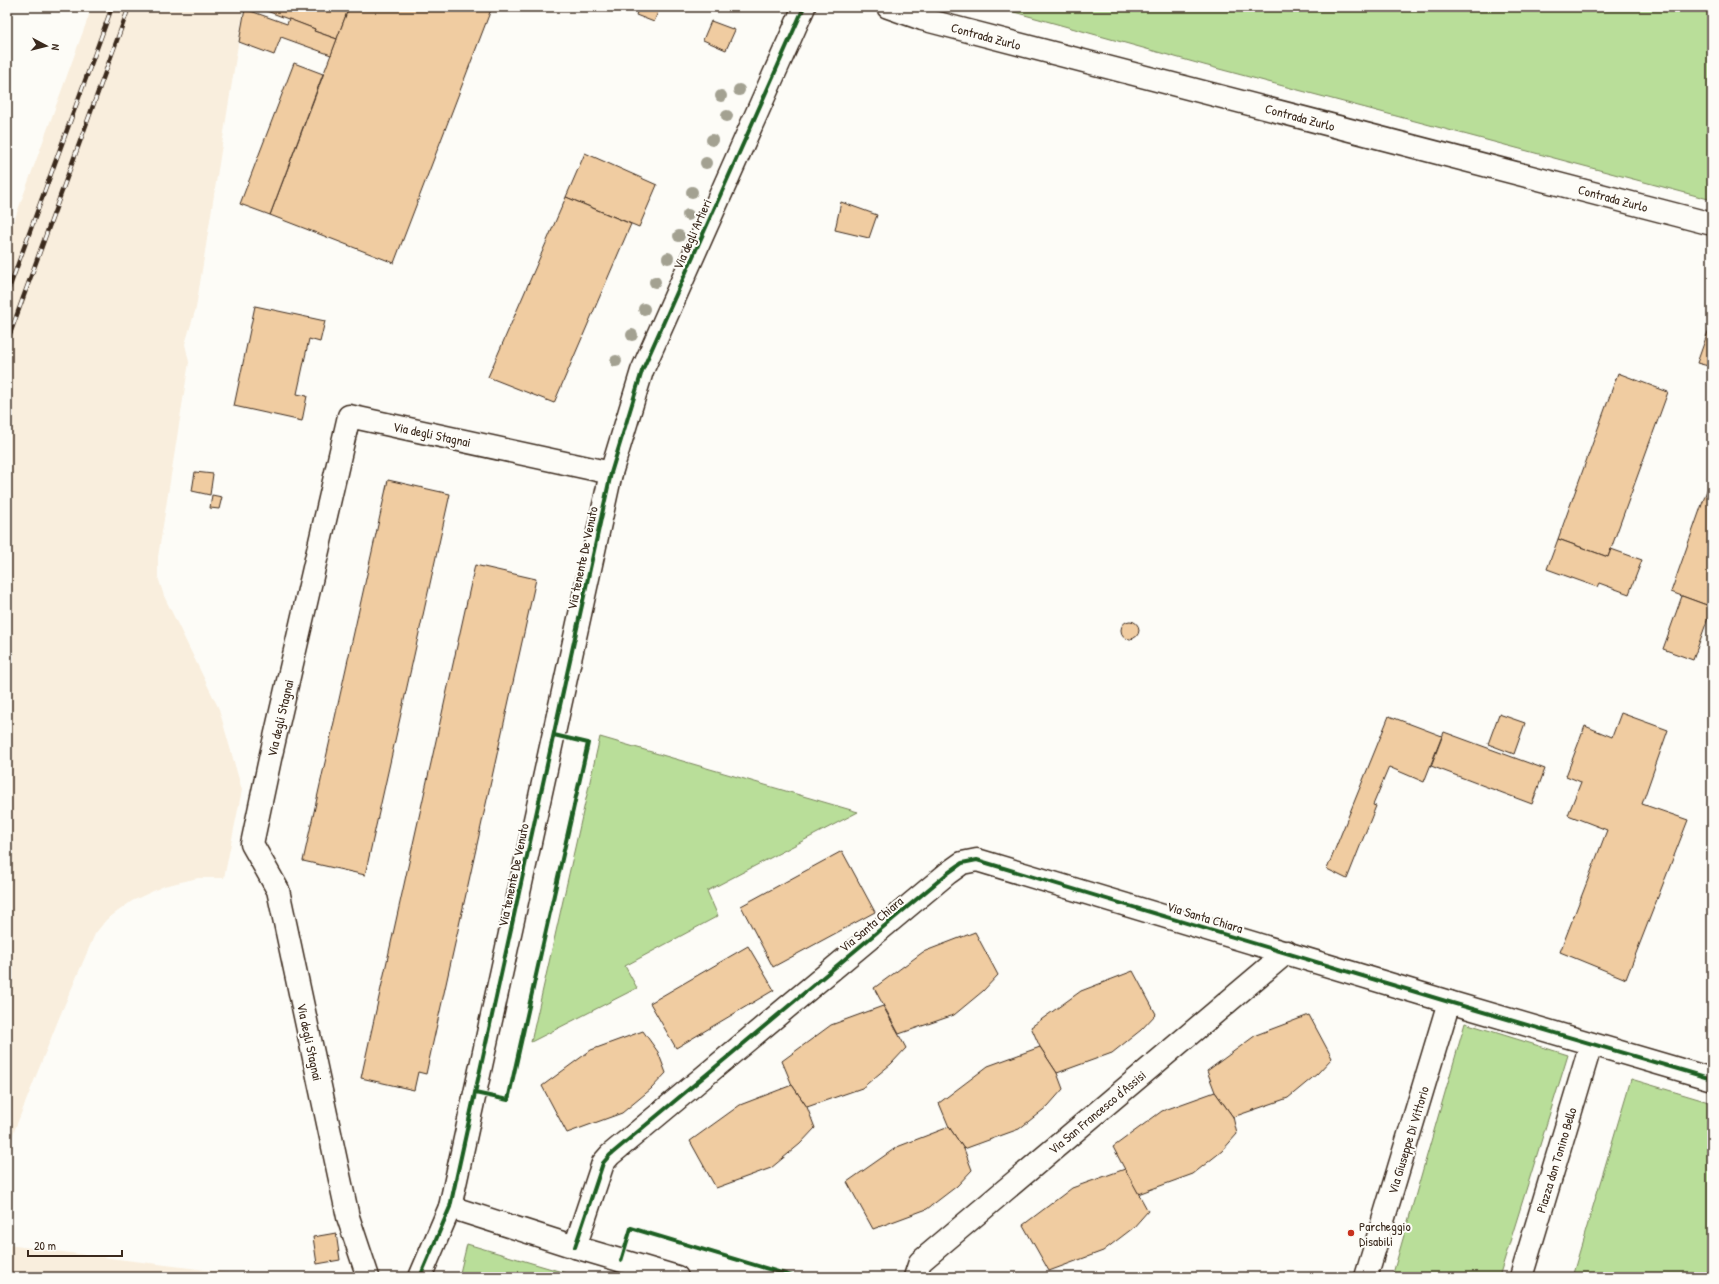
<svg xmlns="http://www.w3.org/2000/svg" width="1719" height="1284" viewBox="0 0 1719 1284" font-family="'Patrick Hand',sans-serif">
	<rect width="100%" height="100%" fill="#fdfcf7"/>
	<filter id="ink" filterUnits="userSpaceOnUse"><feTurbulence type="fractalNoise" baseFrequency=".025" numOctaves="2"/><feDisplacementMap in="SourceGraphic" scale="8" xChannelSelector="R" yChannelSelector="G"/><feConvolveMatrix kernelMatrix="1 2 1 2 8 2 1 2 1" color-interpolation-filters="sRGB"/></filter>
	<g filter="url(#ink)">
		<g fill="#f9eedd">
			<polygon points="92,7 244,7 196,308 185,344 189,362 158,557 158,577 164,596 219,709 242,790 224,878 198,878 164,886 132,901 106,920 95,934 59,1018 7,1149 7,240"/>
			<polygon points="7,1245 261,1277 7,1277"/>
		</g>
		<g fill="#b9de99" stroke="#7a845c">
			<polygon points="996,7 1712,7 1712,200 1204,65"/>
			<polygon points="600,737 858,812 707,891 718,916 625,966 637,988 531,1042"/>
			<polygon points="1465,1023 1568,1055 1499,1277 1392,1277"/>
			<polygon points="1631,1079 1712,1103 1712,1277 1572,1277"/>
			<polygon points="467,1244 579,1277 459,1277"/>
		</g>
		<g fill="#f0cca1" stroke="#3b2a1e">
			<polygon points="256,7 349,7 337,39 314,31 315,29"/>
			<polygon points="349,7 492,7 394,263 270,215"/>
			<polygon points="639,7 660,7 654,22 636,15"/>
			<polygon points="245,9 287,24 289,19 315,29 314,31 337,39 331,55 281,37 274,55 239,42"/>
			<polygon points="711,21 735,30 726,50 703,40"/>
			<polygon points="294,63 323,74 270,215 240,204"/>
			<polygon points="585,153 657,185 639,227 566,197"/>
			<polygon points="566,197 631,224 554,403 488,377"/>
			<polygon points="841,202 877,215 869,238 835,230"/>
			<polygon points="255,306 325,321 320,342 309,339 297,394 307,396 302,421 234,406"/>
			<polygon points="1709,329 1712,330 1712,367 1697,363"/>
			<polygon points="1618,373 1668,392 1608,557 1558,539"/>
			<polygon points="195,472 213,474 210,495 192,491"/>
			<polygon points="1712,476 1712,607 1671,592"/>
			<polygon points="388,480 450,494 365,875 303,861"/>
			<polygon points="212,495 222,497 219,509 210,508"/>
			<polygon points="1558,539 1608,557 1611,549 1642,560 1629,594 1599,583 1597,587 1547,569"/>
			<polygon points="475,565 536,579 426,1074 418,1072 414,1090 361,1078"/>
			<polygon points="1682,596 1712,607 1693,660 1663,649"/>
			<circle cx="1130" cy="630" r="9"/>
			<polygon points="1621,713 1668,730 1642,804 1688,820 1626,979 1560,952 1607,830 1568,815 1581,782 1566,776 1585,726 1612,737"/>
			<polygon points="1499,714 1525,723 1514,754 1488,744"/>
			<polygon points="1389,716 1442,736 1424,782 1389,767 1373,805 1376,806 1347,879 1327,869"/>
			<polygon points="1444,732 1545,769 1532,804 1431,766"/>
			<polygon points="842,851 875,912 773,967 741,906"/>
			<polygon points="975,932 998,975 983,991 954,1015 899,1034 874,988 923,952"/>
			<polygon points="748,946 774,990 676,1048 650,1003"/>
			<polygon points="1133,971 1156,1014 1141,1030 1112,1053 1057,1073 1040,1047 1031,1027 1081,991"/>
			<polygon points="883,1006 906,1048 891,1064 862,1088 807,1107 792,1085 782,1061 831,1025"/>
			<polygon points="1309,1015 1332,1058 1317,1074 1288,1098 1233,1117 1215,1092 1207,1071 1256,1035"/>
			<polygon points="643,1031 658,1052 666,1073 651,1089 622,1113 567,1133 542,1086 591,1050"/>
			<polygon points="1040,1047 1057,1073 1063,1089 1048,1106 1019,1129 964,1149 949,1127 939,1103 988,1066"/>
			<polygon points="792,1085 807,1107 815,1128 800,1144 771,1168 716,1188 690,1141 740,1105"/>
			<polygon points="1215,1092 1233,1117 1237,1134 1222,1151 1193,1174 1138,1194 1113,1147 1162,1111"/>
			<polygon points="949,1127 964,1149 972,1170 957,1186 927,1209 873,1229 847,1182 897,1147"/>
			<polygon points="1125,1169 1148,1211 1133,1228 1103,1251 1049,1271 1023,1225 1072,1188"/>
			<polygon points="336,1233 340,1260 317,1264 313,1237"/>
		</g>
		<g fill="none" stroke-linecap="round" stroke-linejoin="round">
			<defs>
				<g id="minor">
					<polyline points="888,7 922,19 1712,224"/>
					<polyline points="450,1207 575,1247 677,1277"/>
					<polyline points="575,1247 603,1163 610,1155 948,873 962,863 977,860 1449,1002 1712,1079"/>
					<polyline points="368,1277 348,1217 278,890 252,844 270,759 349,416 611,473"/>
					<polyline points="420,1277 450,1207 611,473 642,371 804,7"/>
					<polyline points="915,1277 920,1262 1287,952"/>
					<polyline points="1366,1277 1449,1002"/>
					<polyline points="1521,1277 1591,1044"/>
				</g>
			</defs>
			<use href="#minor" stroke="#3b2a1e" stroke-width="25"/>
			<use href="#minor" stroke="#fdfcf7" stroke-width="22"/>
			<defs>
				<g id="rail">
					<polyline points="7,294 112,7"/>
					<polyline points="7,342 129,7"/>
				</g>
			</defs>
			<use href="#rail" stroke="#3b2a1e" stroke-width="4.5"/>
			<use href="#rail" stroke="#fdfcf7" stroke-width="3" stroke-dasharray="9" stroke-linecap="butt"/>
			<defs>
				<g id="cycleway">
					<polyline points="475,1093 508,1100 588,743 554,735"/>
					<polyline points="575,1247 603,1163 610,1155 948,873 962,863 977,860 1449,1002 1712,1079"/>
					<polyline points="621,1261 631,1228 795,1277"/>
					<polyline points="420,1277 450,1207 611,473 642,371 804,7"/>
				</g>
			</defs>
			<use href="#cycleway" stroke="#fdfcf7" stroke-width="6"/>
			<use href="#cycleway" stroke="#1b5e20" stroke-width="4"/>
		</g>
		<g fill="#a3a191">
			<circle cx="739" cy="90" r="6"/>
			<circle cx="721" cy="96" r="6"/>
			<circle cx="727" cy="116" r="6"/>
			<circle cx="712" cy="140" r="6"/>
			<circle cx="706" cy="163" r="6"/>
			<circle cx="692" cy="192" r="6"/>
			<circle cx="688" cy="215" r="6"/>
			<circle cx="679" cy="236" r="6"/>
			<circle cx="668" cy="258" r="6"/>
			<circle cx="655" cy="282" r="6"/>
			<circle cx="644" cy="309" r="6"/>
			<circle cx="632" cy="335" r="6"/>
			<circle cx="616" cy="361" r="6"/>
		</g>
	</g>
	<circle fill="#c8321e" stroke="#fdfcf7" stroke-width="1.5" cx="1351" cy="1233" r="4"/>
	<g text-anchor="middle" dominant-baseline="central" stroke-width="4" stroke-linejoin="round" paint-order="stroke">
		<g font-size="13" fill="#3b2a1e" stroke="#fdfcf7">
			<text transform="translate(986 36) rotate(15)">Contrada Zurlo</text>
			<text transform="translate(1300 117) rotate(15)">Contrada Zurlo</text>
			<text transform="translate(1613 198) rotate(15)">Contrada Zurlo</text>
			<text transform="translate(692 234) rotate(-66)">Via degli Artieri</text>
			<text transform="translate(432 434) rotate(12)">Via degli Stagnai</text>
			<text transform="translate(582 558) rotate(-78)">Via tenente De Venuto</text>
			<text transform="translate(280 718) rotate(-77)">Via degli Stagnai</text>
			<text transform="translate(513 875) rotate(-78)">Via tenente De Venuto</text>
			<text transform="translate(1205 917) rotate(17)">Via Santa Chiara</text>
			<text transform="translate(871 924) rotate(-40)">Via Santa Chiara</text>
			<text transform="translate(310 1042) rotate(78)">Via degli Stagnai</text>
			<text transform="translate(1097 1112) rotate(-40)">Via San Francesco d'Assisi</text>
			<text transform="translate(1408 1140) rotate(-73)">Via Giuseppe Di Vittorio</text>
			<text transform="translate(1556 1160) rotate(-73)">Piazza don Tonino Bello</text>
		</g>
		<g font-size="13" fill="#3b2a1e" stroke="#fdfcf7" text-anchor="start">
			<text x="1359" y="1226">Parcheggio<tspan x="1359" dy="15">Disabili</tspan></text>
		</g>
	</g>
	<rect width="1719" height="1284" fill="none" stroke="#fdfcf7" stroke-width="24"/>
	<rect x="12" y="12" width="1695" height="1260" fill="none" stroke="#3b2a1e" stroke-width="1.5" filter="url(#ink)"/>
	<g transform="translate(46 46) rotate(97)" stroke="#fdfcf7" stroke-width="3" paint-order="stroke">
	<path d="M0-3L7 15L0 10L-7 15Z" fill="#3b2a1e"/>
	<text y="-6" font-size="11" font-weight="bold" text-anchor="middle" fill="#3b2a1e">N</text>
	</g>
	<path d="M28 1250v6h94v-6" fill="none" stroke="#3b2a1e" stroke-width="2"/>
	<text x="34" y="1250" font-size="12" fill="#3b2a1e" stroke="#fdfcf7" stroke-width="3" paint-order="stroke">20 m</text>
</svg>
